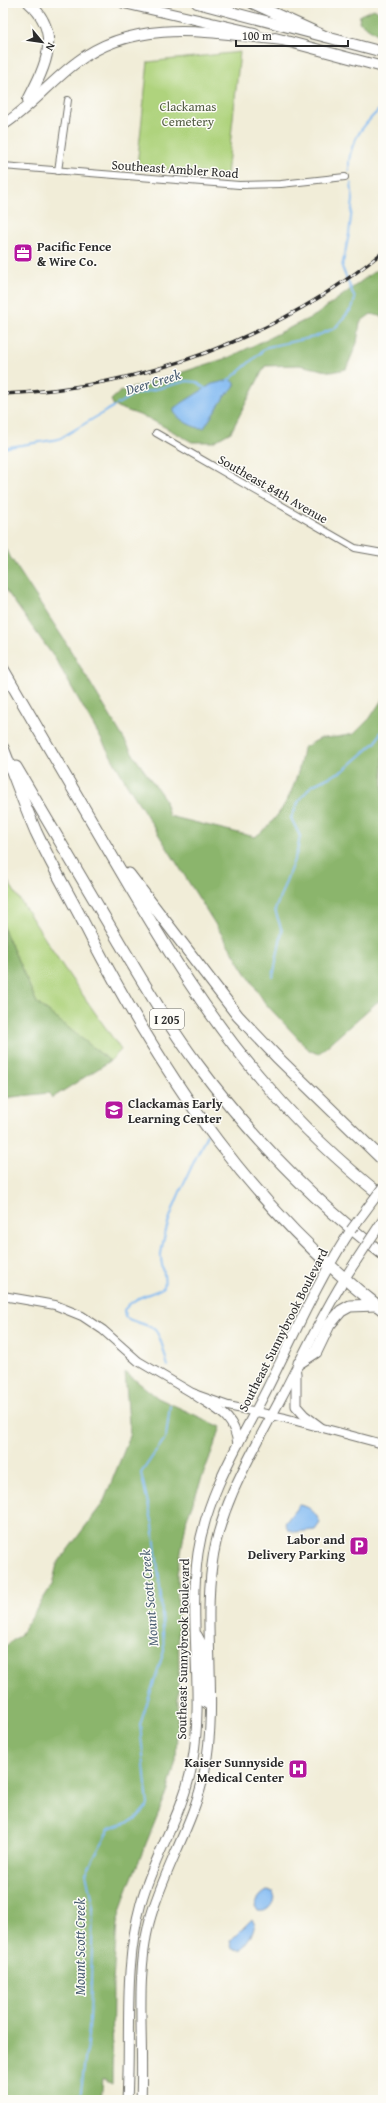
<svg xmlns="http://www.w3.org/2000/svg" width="386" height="2103" viewBox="0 0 386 2103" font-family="'Gentium Book Plus',serif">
	<rect width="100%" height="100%" fill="#fdfcf7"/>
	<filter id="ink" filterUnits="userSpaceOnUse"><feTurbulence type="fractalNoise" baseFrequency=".025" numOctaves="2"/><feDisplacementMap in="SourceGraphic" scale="8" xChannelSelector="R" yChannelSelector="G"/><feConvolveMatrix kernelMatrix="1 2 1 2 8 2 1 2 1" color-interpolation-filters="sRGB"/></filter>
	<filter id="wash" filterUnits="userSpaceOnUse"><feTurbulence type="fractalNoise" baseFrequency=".012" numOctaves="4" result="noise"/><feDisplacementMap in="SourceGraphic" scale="16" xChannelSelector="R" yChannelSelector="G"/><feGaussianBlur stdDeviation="0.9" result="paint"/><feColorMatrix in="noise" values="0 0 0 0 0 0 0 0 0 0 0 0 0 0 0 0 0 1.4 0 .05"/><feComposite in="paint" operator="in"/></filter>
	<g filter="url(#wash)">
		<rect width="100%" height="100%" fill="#f1edd8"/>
		<g fill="#afd37d" stroke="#6d7f54">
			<polygon points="240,52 227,175 137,166 148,62"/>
			<polygon points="3,874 64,968 121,1050 110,1061 37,1003 3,927"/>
		</g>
		<g fill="#8bb56c" stroke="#5b704c">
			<polygon points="374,9 383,15 383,38 359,22 360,15"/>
			<polygon points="383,265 383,317 371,314 360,322 357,343 346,369 332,372 299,365 265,366 231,432 213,442 192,442 148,418 114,406 111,400 120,392 230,357 316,315"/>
			<path d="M3 546 63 638 136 759 164 798 169 816 255 837C284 816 298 784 303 748L321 738 337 737 354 734 370 718 383 698V998L376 1003 318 1054 309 1050 265 1003 128 786 56 660 3 586Z"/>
			<polygon points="3,927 37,1003 110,1061 52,1098 49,1093 3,1098"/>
			<polygon points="125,1372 158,1398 221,1427 187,1518 177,1574 179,1667 176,1760 168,1790 125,1895 117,1924 113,1982 112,2084 103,2079 101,2100 3,2100 3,1648 20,1635 52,1585 57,1564 103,1503 130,1436"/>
		</g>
		<g fill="#82baf2" stroke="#56728e">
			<path d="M230 380 235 383V386L225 396 204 428C194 429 179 420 174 412V408L212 384Z"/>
			<path d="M299 1505C310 1506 316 1513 320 1523L315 1530 294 1532 288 1529 285 1523Z"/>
			<path d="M267 1891 273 1892 275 1897C272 1905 268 1913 258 1911L255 1906C257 1899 261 1894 267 1891Z"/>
			<polygon points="252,1919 255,1925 250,1938 241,1950 232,1949 230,1941"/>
		</g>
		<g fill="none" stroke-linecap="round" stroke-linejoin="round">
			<g stroke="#82baf2" stroke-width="2">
				<path d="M349 171C347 145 362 126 380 109L383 108"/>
				<polyline points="228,381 267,347 314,337 335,328 352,308 355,299 342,267 349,234 353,200 351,183"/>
				<polyline points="3,448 59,439 133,395 187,381 196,382 206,389"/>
				<polyline points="273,977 282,931 275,910 297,852 300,836 291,818 299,801 311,786 344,770 376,742 383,728"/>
				<path d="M168 1366C165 1357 161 1335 155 1330 147 1323 134 1323 125 1317L124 1310C135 1295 150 1296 164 1287 167 1275 160 1265 161 1254 167 1211 190 1172 207 1134"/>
				<polyline points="80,2100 90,2020 93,1907 86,1873 109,1829 135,1820 148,1805 140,1725 164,1651 161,1596 153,1525 141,1473 166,1437 170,1405"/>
			</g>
		</g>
	</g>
	<g filter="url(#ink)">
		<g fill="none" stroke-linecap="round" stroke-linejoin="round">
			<defs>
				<g id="minor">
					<polyline points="3,166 239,185 281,184 345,177"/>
					<polyline points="58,171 68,100"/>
					<polyline points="156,433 355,548 383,553"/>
				</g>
				<polyline id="tertiary" points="3,1296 55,1305 82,1316 103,1330 138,1361 194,1394 228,1406 285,1418 383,1444"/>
				<g id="secondary">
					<polyline points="296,1373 296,1406 304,1415 320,1427"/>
					<path d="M194 1394C217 1410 234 1414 238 1444"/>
					<polyline points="197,1635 203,1646 203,1701 210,1706"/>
					<path d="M127 2100C131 2033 123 1968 141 1903 154 1855 183 1814 192 1765 205 1695 188 1623 198 1553 207 1493 240 1442 267 1389 294 1335 318 1280 351 1230"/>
					<path d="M141 2100C144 2041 135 1981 149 1923 163 1869 195 1823 205 1769 218 1702 203 1632 212 1565 219 1505 254 1450 281 1398 305 1352 327 1304 356 1261"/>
				</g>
				<g id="primary">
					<polyline points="124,3 255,33"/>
					<polyline points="197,3 383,52"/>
					<polyline points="275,38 383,67"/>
				</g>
				<g id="trunk">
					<polyline points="252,3 327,37"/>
					<path d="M28 100C45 67 63 33 29 3"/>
					<path d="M3 125C30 108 51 81 77 62 137 16 214 33 283 40"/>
				</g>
				<g id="motorway">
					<path d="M3 669C42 735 80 802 119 868 164 945 210 1021 269 1088 303 1128 342 1164 383 1197"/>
					<path d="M3 748C14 776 24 804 36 832 53 868 74 903 92 939 167 1081 254 1211 383 1310"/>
					<path d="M16 767C50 825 84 882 118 940 143 982 168 1025 198 1065 250 1135 314 1201 383 1254"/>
					<polyline points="129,874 238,1016 277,1057 383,1160"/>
					<polyline points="299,1363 316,1352 329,1325 341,1311 350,1306 376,1305"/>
				</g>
			</defs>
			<use href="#minor" stroke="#706f68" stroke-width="8"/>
			<use href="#tertiary" stroke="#706f68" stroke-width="10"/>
			<use href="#secondary" stroke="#706f68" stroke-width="11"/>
			<use href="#primary" stroke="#706f68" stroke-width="12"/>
			<use href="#trunk" stroke="#706f68" stroke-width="12"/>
			<use href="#motorway" stroke="#706f68" stroke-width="13"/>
			<use href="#minor" stroke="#fff" stroke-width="6"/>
			<use href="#tertiary" stroke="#fff" stroke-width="8"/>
			<use href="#secondary" stroke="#fff" stroke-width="9"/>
			<use href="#primary" stroke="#fff" stroke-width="10"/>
			<use href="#trunk" stroke="#fff" stroke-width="10"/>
			<use href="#motorway" stroke="#fff" stroke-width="11"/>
			<defs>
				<path id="rail" d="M3 394C140 388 276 339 383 252"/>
			</defs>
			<use href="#rail" stroke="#2b2b2b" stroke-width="3.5"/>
			<use href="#rail" stroke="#fdfcf7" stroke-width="2" stroke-dasharray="6" stroke-linecap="butt"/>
			<defs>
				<g id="secondary-bridge">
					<polyline points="351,1230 383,1187"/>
					<polyline points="356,1261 383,1220"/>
				</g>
			</defs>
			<use href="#secondary-bridge" stroke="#706f68" stroke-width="11" stroke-linecap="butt"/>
			<use href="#secondary-bridge" stroke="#fff" stroke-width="9"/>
		</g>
	</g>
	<defs>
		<symbol id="office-square" viewBox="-11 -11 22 22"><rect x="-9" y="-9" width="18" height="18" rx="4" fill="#b5179e" stroke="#fdfcf7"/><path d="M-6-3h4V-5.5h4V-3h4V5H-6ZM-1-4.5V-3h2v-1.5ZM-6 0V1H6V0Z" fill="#fff"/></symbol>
		<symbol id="school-square" viewBox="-11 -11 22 22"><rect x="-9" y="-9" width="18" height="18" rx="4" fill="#b5179e" stroke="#fdfcf7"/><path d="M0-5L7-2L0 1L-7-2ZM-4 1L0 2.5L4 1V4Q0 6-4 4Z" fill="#fff"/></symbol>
		<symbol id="parking-square" viewBox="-11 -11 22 22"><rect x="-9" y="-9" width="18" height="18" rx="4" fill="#b5179e" stroke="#fdfcf7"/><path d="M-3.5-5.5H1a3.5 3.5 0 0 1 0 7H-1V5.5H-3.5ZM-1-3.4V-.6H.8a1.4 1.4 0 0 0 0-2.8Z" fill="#fff"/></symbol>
		<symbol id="hospital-square" viewBox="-11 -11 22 22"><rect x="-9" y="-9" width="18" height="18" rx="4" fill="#b5179e" stroke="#fdfcf7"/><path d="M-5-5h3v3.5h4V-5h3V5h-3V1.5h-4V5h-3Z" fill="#fff"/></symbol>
	</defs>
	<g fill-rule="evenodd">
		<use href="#office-square" x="12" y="242" width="22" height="22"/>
		<use href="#school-square" x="103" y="1099" width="22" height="22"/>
		<use href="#parking-square" x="348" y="1535" width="22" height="22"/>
		<use href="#hospital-square" x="287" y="1758" width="22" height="22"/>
	</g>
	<g text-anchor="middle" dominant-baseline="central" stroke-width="3" stroke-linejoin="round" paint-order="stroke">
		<rect fill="#fdfcf7" stroke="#6a6a68" stroke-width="1" x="150" y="1009" width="34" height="20" rx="3"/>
		<g font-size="12" font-weight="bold" fill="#2b2b2b">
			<text x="167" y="1019">I 205</text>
		</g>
		<g font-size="13" fill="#535d44" stroke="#fdfcf7">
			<text x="188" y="106">Clackamas<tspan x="188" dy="15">Cemetery</tspan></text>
		</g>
		<g font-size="13" fill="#2b2b2b" stroke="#fdfcf7">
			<text transform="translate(175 169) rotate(4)">Southeast Ambler Road</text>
			<text transform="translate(273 489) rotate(30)">Southeast 84th Avenue</text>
			<text transform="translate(283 1330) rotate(-63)">Southeast Sunnybrook Boulevard</text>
			<text transform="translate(183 1649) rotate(-89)">Southeast Sunnybrook Boulevard</text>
		</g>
		<g font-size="13" font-weight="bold" fill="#2b2b2b" stroke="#fdfcf7" text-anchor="start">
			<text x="37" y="246">Pacific Fence<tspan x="37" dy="15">&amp; Wire Co.</tspan></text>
			<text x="128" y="1103">Clackamas Early<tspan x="128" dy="15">Learning Center</tspan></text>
			<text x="345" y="1539" text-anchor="end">Labor and<tspan x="345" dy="15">Delivery Parking</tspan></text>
			<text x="284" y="1762" text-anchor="end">Kaiser Sunnyside<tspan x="284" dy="15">Medical Center</tspan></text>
		</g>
		<g font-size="14" font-style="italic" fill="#495d71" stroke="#fdfcf7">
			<text transform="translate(153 382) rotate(-17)">Deer Creek</text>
			<text transform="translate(149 1598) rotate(-95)">Mount Scott Creek</text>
			<text transform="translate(80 1947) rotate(-90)">Mount Scott Creek</text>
		</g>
	</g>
	<rect width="386" height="2103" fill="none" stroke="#fdfcf7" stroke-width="16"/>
	<g transform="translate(42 42) rotate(119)" stroke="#fdfcf7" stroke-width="3" paint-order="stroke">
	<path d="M0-3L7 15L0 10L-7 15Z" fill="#2b2b2b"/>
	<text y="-6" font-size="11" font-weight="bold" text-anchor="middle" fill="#2b2b2b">N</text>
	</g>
	<path d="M236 40v6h112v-6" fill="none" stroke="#2b2b2b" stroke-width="2"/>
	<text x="242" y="40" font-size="12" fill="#2b2b2b" stroke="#fdfcf7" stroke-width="3" paint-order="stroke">100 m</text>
</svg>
